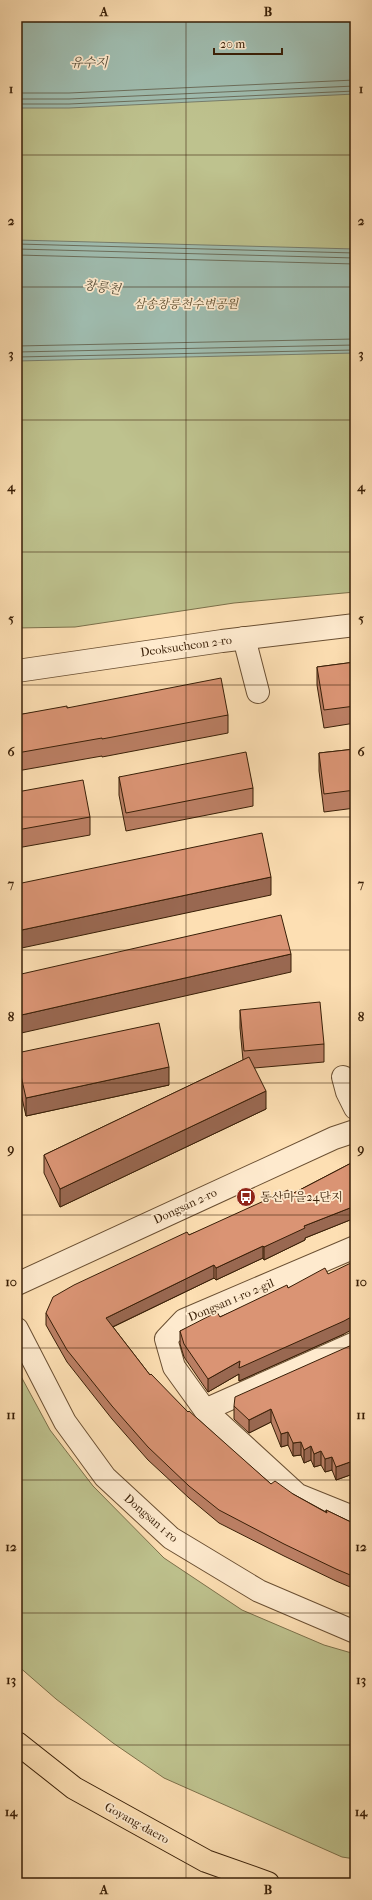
<svg xmlns="http://www.w3.org/2000/svg" width="372" height="1900" viewBox="0 0 372 1900" font-family="'IM FELL French Canon','Noto Serif KR',serif">
	<rect width="100%" height="100%" fill="#fddfb3"/>
	<filter id="stains"><feTurbulence type="fractalNoise" baseFrequency=".005" numOctaves="4"/><feColorMatrix values="0 0 0 0 .2 0 0 0 0 .09 0 0 0 0 .02 0 0 0 .5 -.17"/></filter>
	<radialGradient id="worn" r=".72"><stop offset=".6" stop-color="#630" stop-opacity="0"/><stop offset="1" stop-color="#630" stop-opacity=".3"/></radialGradient>
	<g fill="#bec28e" stroke="#7c704a">
		<polygon points="17,17 355,17 355,592 234,603 75,627 17,628"/>
		<polygon points="17,1369 50,1430 93,1486 164,1558 242,1610 324,1645 355,1654 355,1859 342,1857 164,1778 113,1743 56,1699 17,1665"/>
	</g>
	<g fill="#9fbcaf" stroke="#767d6c">
		<polygon points="17,17 355,17 355,94 69,108 17,108"/>
		<polygon points="17,240 355,249 355,353 17,361"/>
	</g>
	<g fill="none" stroke-linecap="round" stroke-linejoin="round">
		<g stroke="#6c6e5b" stroke-width="1">
			<polyline points="17,93 69,93 355,80"/>
			<polyline points="17,99 69,99 355,86"/>
			<polyline points="17,104 69,104 355,91"/>
			<polyline points="17,244 355,253"/>
			<polyline points="17,249 355,258"/>
			<polyline points="17,255 355,264"/>
			<polyline points="17,346 355,339"/>
			<polyline points="17,352 355,345"/>
			<polyline points="17,357 355,350"/>
		</g>
		<defs>
			<g id="minor">
				<polyline points="244,638 258,692"/>
				<polyline points="17,671 222,641 355,625"/>
				<polyline points="343,1077 347,1092 355,1108"/>
				<polyline points="355,1247 184,1320 166,1339 174,1367 205,1410 298,1495 355,1518"/>
				<polyline points="17,1284 334,1138 355,1131"/>
				<polyline points="17,1329 65,1422 105,1477 171,1538 259,1591 355,1632"/>
				<polyline points="205,1410 355,1343"/>
			</g>
			<polyline id="major" points="17,1743 74,1788 206,1861 268,1883"/>
		</defs>
		<use href="#minor" stroke="#6a4f32" stroke-width="24"/>
		<use href="#major" stroke="#391f07" stroke-width="24"/>
		<use href="#minor" stroke="#feeace" stroke-width="22"/>
		<use href="#major" stroke="#fddfb3" stroke-width="22"/>
	</g>
	<g fill="#bb7f64" stroke="#391f07">
		<polygon points="355,662 355,723 324,728 317,685 317,667"/>
		<polygon points="67,708 228,715 228,733 102,757 102,756 17,771 17,715"/>
		<polygon points="355,749 355,808 324,812 319,771 319,753"/>
		<polygon points="119,777 253,788 253,806 126,831 119,795"/>
		<polygon points="17,792 90,817 90,835 17,848"/>
		<polygon points="240,1010 324,1044 324,1062 254,1068 266,1109 60,1207 44,1173 44,1155 243,1060 240,1028"/>
		<polygon points="17,1053 169,1085 26,1116 17,1076"/>
		<polygon points="355,1161 355,1218 305,1238 305,1240 264,1260 263,1258 216,1280 214,1278 113,1327 150,1375 188,1412 271,1484 293,1494 326,1512 326,1510 355,1524 355,1589 336,1581 284,1556 219,1523 189,1498 148,1460 112,1419 67,1362 46,1325 46,1313 189,1235 290,1195"/>
		<polygon points="288,1288 344,1334 239,1381 239,1374 208,1392 184,1357 180,1344 180,1331 220,1317"/>
		<polygon points="355,1347 355,1475 353,1474 336,1480 332,1470 325,1472 321,1465 314,1467 311,1460 304,1463 301,1455 293,1456 288,1445 281,1447 271,1422 249,1433 234,1419 234,1406"/>
	</g>
	<g fill="#996851" stroke="#391f07">
		<polygon points="271,877 271,895 17,949 17,931"/>
		<polygon points="291,954 291,972 17,1034 17,1016"/>
		<polygon points="169,1067 169,1085 26,1116 26,1098"/>
		<polygon points="266,1091 266,1109 60,1207 60,1189"/>
		<polygon points="355,1206 355,1218 305,1238 305,1240 264,1260 264,1247 304,1226"/>
		<polygon points="263,1246 263,1258 216,1280 216,1268"/>
		<polygon points="214,1265 214,1278 106,1330 106,1318"/>
		<polygon points="355,1315 355,1328 344,1334 239,1381 239,1374 208,1392 208,1379 240,1361"/>
		<polygon points="271,1409 271,1422 249,1433 249,1420"/>
		<polygon points="288,1432 288,1445 281,1447 281,1434"/>
		<polygon points="301,1442 301,1455 293,1456 293,1443"/>
		<polygon points="311,1446 311,1460 304,1463 304,1450"/>
		<polygon points="321,1451 321,1465 314,1467 314,1454"/>
		<polygon points="332,1457 332,1470 325,1472 325,1459"/>
		<polygon points="353,1461 353,1474 336,1480 336,1467"/>
	</g>
	<g fill="#da9474" stroke="#391f07">
		<polygon points="355,662 355,706 324,710 317,667"/>
		<polygon points="221,678 228,715 102,739 102,738 17,753 17,715 67,706 67,708"/>
		<polygon points="355,749 355,790 324,794 319,753"/>
		<polygon points="246,752 253,788 126,813 119,777"/>
		<polygon points="83,780 90,817 17,830 17,792"/>
		<polygon points="262,833 271,877 17,931 17,884"/>
		<polygon points="281,915 291,954 17,1016 17,975"/>
		<polygon points="320,1002 324,1044 244,1051 240,1010"/>
		<polygon points="159,1023 169,1067 26,1098 17,1058 17,1053"/>
		<polygon points="249,1057 266,1091 60,1189 44,1155"/>
		<polygon points="355,1161 355,1206 304,1226 305,1228 264,1247 263,1246 216,1268 214,1265 106,1318 150,1375 151,1374 188,1412 189,1411 271,1484 275,1481 293,1494 327,1513 326,1510 355,1524 355,1577 336,1569 284,1544 219,1510 189,1486 148,1447 112,1406 67,1350 46,1313 53,1297 74,1285 187,1232 189,1235 288,1190 290,1195 338,1170"/>
		<polygon points="355,1261 355,1315 344,1321 239,1368 240,1361 208,1379 184,1344 180,1331 217,1312 220,1317 287,1285 288,1288 325,1268 328,1274"/>
		<polygon points="354,1344 355,1347 355,1462 353,1461 336,1467 332,1457 325,1459 321,1451 314,1454 311,1446 304,1450 301,1442 293,1443 288,1432 281,1434 271,1409 249,1420 234,1406 235,1397"/>
	</g>
	<path fill="none" stroke="#391f07" stroke-width="1" stroke-opacity="0.55" d="M186 17V1883M17 155H355M17 287H355M17 420H355M17 552H355M17 685H355M17 817H355M17 950H355M17 1083H355M17 1215H355M17 1348H355M17 1480H355M17 1613H355M17 1745H355"/>
	<defs>
		<symbol id="bus-disc" viewBox="-11 -11 22 22"><circle r="9.5" fill="#8f2418" stroke="#feeace"/><path d="M-5-6H5V4H4V6H2V4H-2V6H-4V4H-5ZM-3.5-4V0h7V-4ZM-3.5 1.2v1.5H-2V1.2ZM2 1.2v1.5H3.5V1.2Z" fill="#fff"/></symbol>
	</defs>
	<g fill-rule="evenodd">
		<use href="#bus-disc" x="235" y="1186" width="22" height="22"/>
	</g>
	<g text-anchor="middle" dominant-baseline="central" stroke-width="3.5" stroke-linejoin="round" paint-order="stroke">
		<g font-size="12" font-style="italic" fill="#615030" stroke="#feeace">
			<text x="186" y="304">삼송창릉천수변공원</text>
		</g>
		<g font-size="12" fill="#391f07" stroke="#feeace">
			<text transform="translate(186 646) rotate(-8)">Deoksucheon 2-ro</text>
			<text transform="translate(185 1206) rotate(-25)">Dongsan 2-ro</text>
			<text transform="translate(231 1300) rotate(-23)">Dongsan 1-ro 2-gil</text>
			<text transform="translate(151 1518) rotate(41)">Dongsan 1-ro</text>
			<text transform="translate(137 1823) rotate(29)">Goyang-daero</text>
		</g>
		<g font-size="12" fill="#391f07" stroke="#feeace" text-anchor="start">
			<text x="260" y="1197">동산마을24단지</text>
		</g>
		<g font-size="13" font-style="italic" fill="#584e39" stroke="#feeace">
			<text x="89" y="62">유수지</text>
			<text transform="translate(102 287) rotate(8)">창릉천</text>
		</g>
	</g>
	<rect width="372" height="1900" fill="none" stroke="#fddfb3" stroke-width="44"/>
	<path d="M214 48v6h68v-6" fill="none" stroke="#391f07" stroke-width="2"/>
	<text x="220" y="48" font-size="12" fill="#391f07" stroke="#feeace" stroke-width="3" paint-order="stroke">20 m</text>
	<rect x="22" y="22" width="328" height="1856" fill="none" stroke="#391f07" stroke-width="1.5"/>
	<g font-size="13" text-anchor="middle" font-weight="bold" fill="#391f07">
		<text x="104" y="16">A</text>
		<text x="268" y="16">B</text>
		<text x="11" y="93">1</text>
		<text x="361" y="93">1</text>
		<text x="11" y="225">2</text>
		<text x="361" y="225">2</text>
		<text x="11" y="358">3</text>
		<text x="361" y="358">3</text>
		<text x="11" y="491">4</text>
		<text x="361" y="491">4</text>
		<text x="11" y="623">5</text>
		<text x="361" y="623">5</text>
		<text x="11" y="756">6</text>
		<text x="361" y="756">6</text>
		<text x="11" y="888">7</text>
		<text x="361" y="888">7</text>
		<text x="11" y="1021">8</text>
		<text x="361" y="1021">8</text>
		<text x="11" y="1153">9</text>
		<text x="361" y="1153">9</text>
		<text x="11" y="1286">10</text>
		<text x="361" y="1286">10</text>
		<text x="11" y="1419">11</text>
		<text x="361" y="1419">11</text>
		<text x="11" y="1551">12</text>
		<text x="361" y="1551">12</text>
		<text x="11" y="1684">13</text>
		<text x="361" y="1684">13</text>
		<text x="11" y="1816">14</text>
		<text x="361" y="1816">14</text>
		<text x="104" y="1894">A</text>
		<text x="268" y="1894">B</text>
	</g>
	<rect width="100%" height="100%" filter="url(#stains)"/>
	<rect width="100%" height="100%" fill="url(#worn)"/>
</svg>
